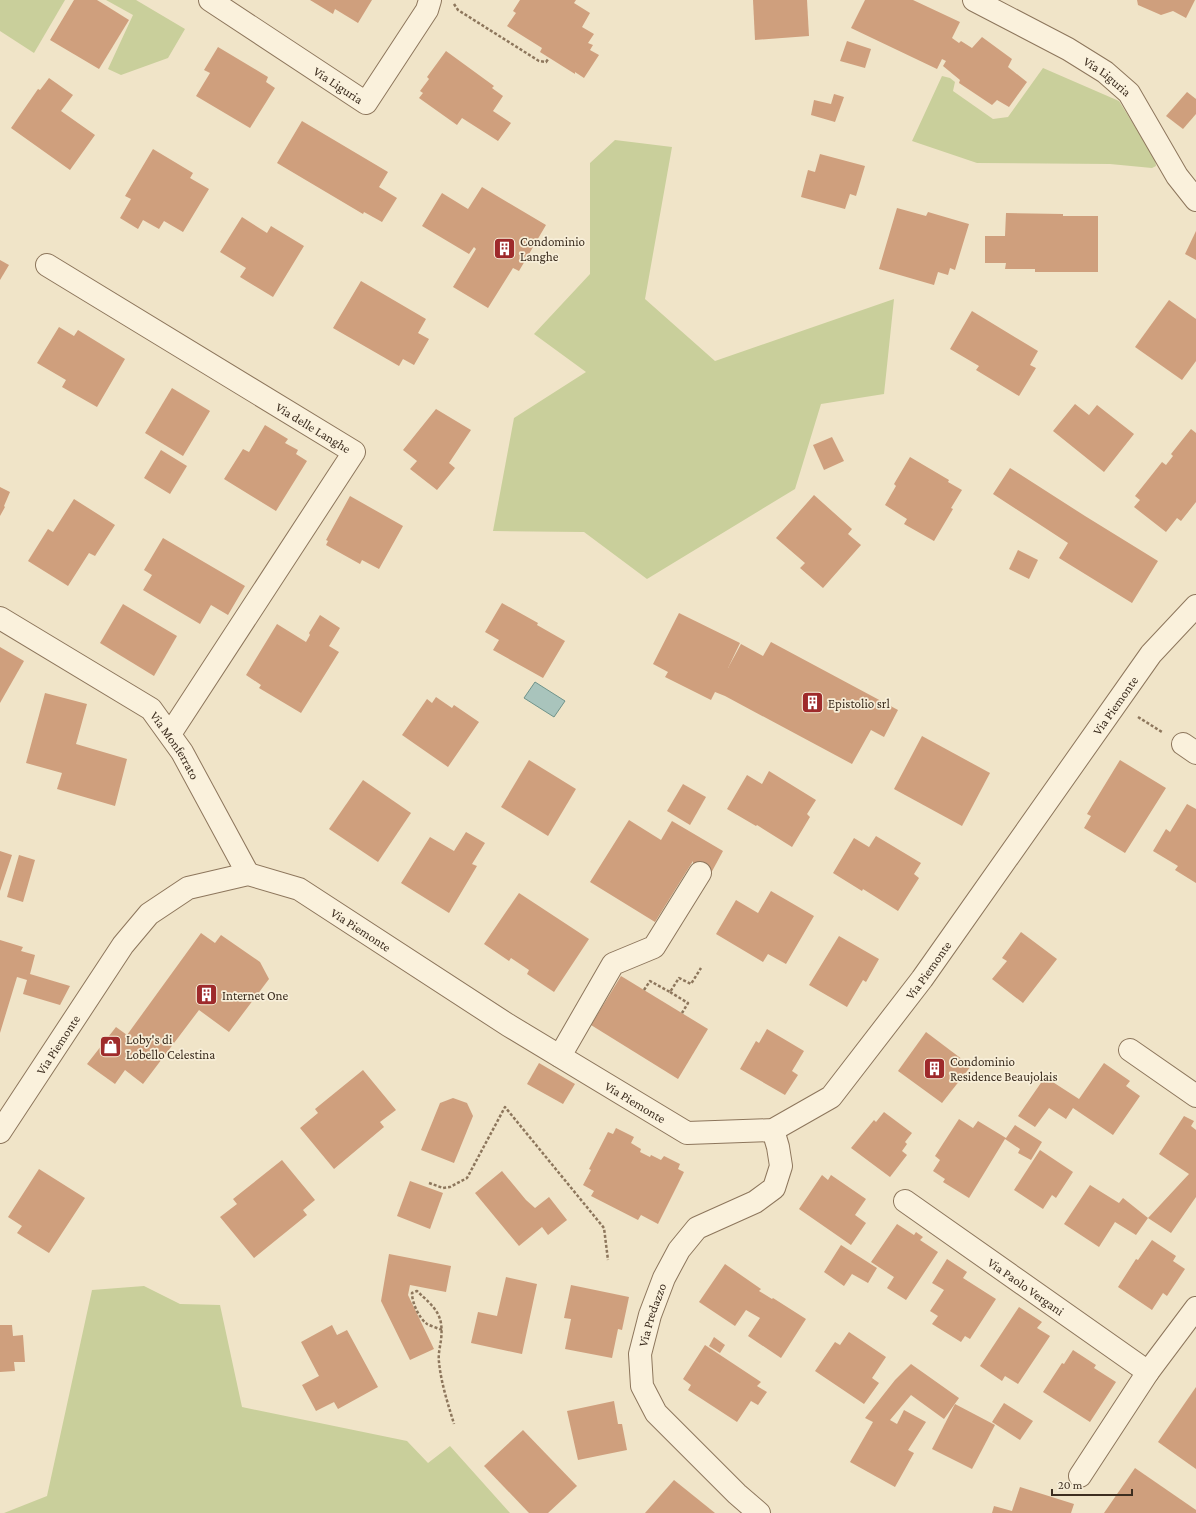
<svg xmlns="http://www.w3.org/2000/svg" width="1196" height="1513" viewBox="0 0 1196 1513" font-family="'Crimson Pro',serif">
	<rect width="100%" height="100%" fill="#f0e4c8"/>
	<g fill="#c9cf9b">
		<polygon points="0,0 65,0 34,53 0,31"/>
		<polygon points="106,0 136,0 185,29 168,58 121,75 108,69 133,15"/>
		<polygon points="1043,68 1119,101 1155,159 1156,166 1152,168 1110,164 977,163 912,141 942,76 950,78 955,82 953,91 993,119 1008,117"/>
		<polygon points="615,140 672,147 645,299 715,361 894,299 884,394 821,404 795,489 647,579 584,532 493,531 514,418 586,372 534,334 590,274 590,163"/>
		<polygon points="144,1286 180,1304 220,1305 242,1407 407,1441 428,1463 450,1446 510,1513 4,1513 47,1496 92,1290"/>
	</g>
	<polygon fill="#a9c4bc" stroke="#6f938a" points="535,682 565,701 554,717 524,698"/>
	<g fill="#cf9f7d">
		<polygon points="74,0 97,0 129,20 99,69 50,40"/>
		<polygon points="310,0 372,0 358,23 335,9 333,14"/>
		<polygon points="520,0 576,0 574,3 590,13 582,27 594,34 588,43 593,45 590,50 599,55 584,78 575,72 575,74 540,52 542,48 507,26 516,13 513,11"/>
		<polygon points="753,0 807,0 809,36 755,40"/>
		<polygon points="865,0 913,0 960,22 952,38 959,43 961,41 972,48 982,37 1012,59 1008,67 1027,82 1009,107 997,100 992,105 959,83 960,80 943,66 946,61 942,59 937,69 851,28"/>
		<polygon points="1137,0 1195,0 1186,18 1173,11 1161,15 1138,5"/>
		<polygon points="847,41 871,49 865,68 840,61"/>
		<polygon points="218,47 268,77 266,82 275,88 250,128 196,96 210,73 204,70"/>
		<polygon points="446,51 494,86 492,88 503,96 493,111 511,123 498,141 462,118 457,125 419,98 423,93 420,91 429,79 427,77"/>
		<polygon points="49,78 73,95 61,111 95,135 70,170 11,128 38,89 40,90"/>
		<polygon points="1187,92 1196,99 1196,114 1183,129 1166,116"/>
		<polygon points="834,94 844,97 835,122 811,115 814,100 831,104"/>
		<polygon points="302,121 388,172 379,187 397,198 382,222 364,212 363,214 277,163"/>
		<polygon points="153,149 193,173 190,178 209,189 183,232 164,221 159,229 143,220 138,229 120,218 131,199 125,196"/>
		<polygon points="820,154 865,166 856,196 850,194 845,209 801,197 808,170 815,172"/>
		<polygon points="482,187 546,225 519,271 513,268 488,308 453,287 476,249 474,247 469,254 422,226 442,193 468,209"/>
		<polygon points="897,208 926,216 928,212 969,224 955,270 950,268 948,275 938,272 934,285 879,269"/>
		<polygon points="1006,213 1063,214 1063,216 1098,216 1098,272 1035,272 1035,269 1005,269 1006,263 985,263 985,236 1005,236"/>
		<polygon points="242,217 267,233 271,226 304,246 273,297 240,277 246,268 220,252"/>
		<polygon points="1196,231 1196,260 1185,254"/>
		<polygon points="0,260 9,265 0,280"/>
		<polygon points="361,281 426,319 418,333 429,339 414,365 403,359 399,366 333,328"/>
		<polygon points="1169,300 1196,319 1196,361 1182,380 1135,347"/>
		<polygon points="972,311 1038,351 1030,365 1036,368 1019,396 976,370 979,366 950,349"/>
		<polygon points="59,327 74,336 78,330 125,359 97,407 62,387 66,380 37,363"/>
		<polygon points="172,388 210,411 183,456 145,433"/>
		<polygon points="1075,404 1089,415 1097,405 1134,434 1104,472 1053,431"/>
		<polygon points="436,409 471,430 449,463 455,468 437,490 410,469 417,461 403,450"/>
		<polygon points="265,425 288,439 285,443 298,450 296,454 307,461 276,511 224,479 243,449 249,452"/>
		<polygon points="1191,429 1196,433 1196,502 1181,521 1177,518 1166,532 1134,507 1140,500 1135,496 1162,462 1166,465 1173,456 1171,454"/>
		<polygon points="832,437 844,461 824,470 813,445"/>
		<polygon points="161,450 187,466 170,494 144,478"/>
		<polygon points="910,457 949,480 948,482 962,490 951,508 953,509 934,541 904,524 907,519 885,505 896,486 894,484"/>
		<polygon points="1010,468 1085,516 1158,561 1132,603 1059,558 1068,543 993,494"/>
		<polygon points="0,487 10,492 4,506 5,507 0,516"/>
		<polygon points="814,495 852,529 848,534 861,545 823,588 800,568 805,563 776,538"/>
		<polygon points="350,496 403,526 379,569 362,560 360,564 326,545 328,541 326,540"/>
		<polygon points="74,499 115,525 95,556 89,553 68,586 28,561 48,529 53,532"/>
		<polygon points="163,538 245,586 228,615 211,605 200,624 143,590 152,575 144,570"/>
		<polygon points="1018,550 1038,560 1029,579 1009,569"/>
		<polygon points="502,603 538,623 537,625 565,641 543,678 493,650 499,640 485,632"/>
		<polygon points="123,604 177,636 154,676 100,643"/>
		<polygon points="679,613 740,643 728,668 741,644 763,656 771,642 898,710 884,737 871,730 852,764 725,696 715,692 711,700 665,677 668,672 653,664"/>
		<polygon points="320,615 340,628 329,646 339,652 301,713 259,688 261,685 246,675 277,624 306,642 310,635 309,633"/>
		<polygon points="0,647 24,661 0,703"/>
		<polygon points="45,693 87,704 76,744 127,759 115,806 57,789 62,773 26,763"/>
		<polygon points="436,697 452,708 454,705 479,722 448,767 402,735 427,699 432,703"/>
		<polygon points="922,736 990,773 962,826 894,789"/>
		<polygon points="529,760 576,789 548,836 501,807"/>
		<polygon points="1120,760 1166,788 1125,853 1084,828 1091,816 1087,814"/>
		<polygon points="769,771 816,800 807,814 810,817 792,847 757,825 756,826 727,809 747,775 762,784"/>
		<polygon points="363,780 411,813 378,862 329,829"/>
		<polygon points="683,784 706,797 690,825 667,811"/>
		<polygon points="1187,804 1196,809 1196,883 1175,870 1178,866 1153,851 1166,829 1170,832"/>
		<polygon points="629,820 661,840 672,821 723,851 710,875 693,865 693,861 655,922 590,882"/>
		<polygon points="466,832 485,843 472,864 477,866 449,913 401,883 430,837 454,851"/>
		<polygon points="876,836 921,863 914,874 919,878 898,911 863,889 862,891 833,873 854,838 869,847"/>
		<polygon points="0,851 12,855 0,891"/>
		<polygon points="19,855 35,860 23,902 7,897"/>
		<polygon points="771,891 814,916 786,964 768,954 763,962 716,934 736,900 758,913"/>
		<polygon points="519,893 589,939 554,992 527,974 529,970 511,958 509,961 484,944"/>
		<polygon points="1021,932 1057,959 1023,1003 992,979 1007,961 1002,958"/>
		<polygon points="201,933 215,943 221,935 260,962 269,979 229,1032 199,1010 143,1084 125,1070 115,1084 87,1064 116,1027 127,1035"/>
		<polygon points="839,936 879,959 866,982 863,980 847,1007 809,985"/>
		<polygon points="0,940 23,947 21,951 35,955 30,974 70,986 60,1005 23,994 27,980 17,977 0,1033"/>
		<polygon points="621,976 708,1029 678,1079 591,1025"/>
		<polygon points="767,1029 804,1051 792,1071 798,1075 785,1095 740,1069 756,1041 759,1043"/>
		<polygon points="926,1032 971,1066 942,1103 898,1071"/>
		<polygon points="539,1063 575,1084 563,1104 527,1084"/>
		<polygon points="1104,1063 1130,1081 1126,1086 1140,1096 1113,1135 1073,1108 1066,1119 1049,1108 1035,1127 1018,1116 1045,1077 1079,1099"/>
		<polygon points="363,1070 396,1110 380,1122 384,1127 334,1169 300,1128 318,1113 315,1109"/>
		<polygon points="453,1098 467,1103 473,1116 454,1163 421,1150 440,1103"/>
		<polygon points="884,1112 912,1133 905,1142 907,1144 902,1151 907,1155 890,1177 851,1148 874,1120 876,1122"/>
		<polygon points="1184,1116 1194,1121 1191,1126 1196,1130 1196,1197 1171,1233 1148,1218 1189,1174 1159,1154"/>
		<polygon points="959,1119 973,1128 978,1121 1006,1138 1015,1125 1042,1142 1031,1160 1018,1153 1020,1149 1005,1139 969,1198 943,1182 945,1179 933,1171 940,1160 935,1156"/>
		<polygon points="616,1128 634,1137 631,1143 641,1149 640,1152 650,1157 651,1155 661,1160 664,1156 680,1164 678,1169 684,1172 658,1224 641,1215 638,1220 591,1196 594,1191 583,1185 591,1170 589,1169 608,1132 613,1134"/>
		<polygon points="1040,1150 1073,1172 1056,1198 1052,1195 1043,1209 1014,1190"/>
		<polygon points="282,1160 315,1200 303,1210 307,1215 254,1258 220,1217 237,1204 233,1199"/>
		<polygon points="39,1169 85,1198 49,1253 17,1233 22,1226 8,1217"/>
		<polygon points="502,1171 526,1200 535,1208 549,1197 567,1220 548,1235 542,1227 519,1246 475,1193"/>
		<polygon points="822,1175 828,1180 831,1175 866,1199 855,1215 866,1223 851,1245 799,1209"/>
		<polygon points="410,1181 443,1193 430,1229 397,1216"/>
		<polygon points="1090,1185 1119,1203 1123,1198 1148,1218 1136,1235 1115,1222 1099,1247 1064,1224"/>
		<polygon points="897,1224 914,1235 916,1232 923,1237 920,1240 938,1252 906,1300 887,1288 894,1277 871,1262"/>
		<polygon points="1152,1240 1176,1256 1173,1261 1185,1269 1167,1296 1163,1293 1152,1310 1118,1287 1136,1259 1138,1260"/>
		<polygon points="841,1245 877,1268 868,1283 852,1274 844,1286 824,1272"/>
		<polygon points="389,1254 451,1266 446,1292 410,1285 408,1295 434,1349 410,1360 381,1301"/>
		<polygon points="947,1259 967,1272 963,1278 996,1299 970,1339 965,1336 961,1342 932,1324 938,1316 930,1311 944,1290 932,1283"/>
		<polygon points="725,1264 761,1289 759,1291 772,1299 773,1298 806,1319 781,1358 748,1336 760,1318 746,1310 735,1326 699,1302"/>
		<polygon points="506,1277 537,1284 522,1354 471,1343 478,1312 497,1316"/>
		<polygon points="571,1285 629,1297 622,1330 618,1329 612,1358 565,1349 571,1319 564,1318"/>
		<polygon points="1019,1307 1042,1322 1037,1328 1050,1336 1018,1384 1005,1376 1002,1381 980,1366"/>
		<polygon points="0,1325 12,1325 13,1336 23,1335 25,1362 14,1362 15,1371 0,1372"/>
		<polygon points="332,1325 337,1335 347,1330 378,1387 338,1409 334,1402 316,1411 302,1385 319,1376 301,1342"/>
		<polygon points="849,1332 886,1357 872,1378 879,1383 864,1404 815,1371 835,1342 840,1345"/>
		<polygon points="714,1337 725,1345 720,1353 709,1346"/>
		<polygon points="705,1345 761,1382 757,1386 767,1392 758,1405 751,1401 737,1422 688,1390 691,1385 683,1379"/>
		<polygon points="1073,1350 1096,1365 1094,1368 1116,1382 1090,1422 1043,1392 1062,1363 1064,1364"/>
		<polygon points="911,1364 959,1398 944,1419 911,1395 890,1420 897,1424 904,1410 926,1422 908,1450 914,1453 895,1487 850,1462 873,1422 865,1418 895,1380"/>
		<polygon points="1196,1387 1196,1469 1158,1442"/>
		<polygon points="614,1401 618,1424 622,1424 627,1450 578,1460 567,1411"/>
		<polygon points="1004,1403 1033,1421 1020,1440 992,1422"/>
		<polygon points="955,1404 995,1425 972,1469 932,1449"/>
		<polygon points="523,1430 577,1486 548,1513 529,1513 484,1466"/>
		<polygon points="1135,1468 1196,1510 1196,1513 1104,1513"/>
		<polygon points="674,1480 715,1513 645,1513"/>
		<polygon points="1020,1487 1074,1504 1071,1513 992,1513 994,1506 1012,1511"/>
	</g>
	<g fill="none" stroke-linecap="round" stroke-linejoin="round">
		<defs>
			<g id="minor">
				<path id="s1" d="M210 0 366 103 427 10 430 0"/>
				<path id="s2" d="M974 0 1068 49 1105 72 1129 93 1177 176 1196 200"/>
				<path id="s3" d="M47 265 354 452 170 734"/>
				<path id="s4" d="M0 618 151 709 182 752 248 874"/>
				<polyline points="1183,744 1196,753"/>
				<polyline points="1130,1050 1196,1096"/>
				<polyline points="560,1056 613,964 654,947 700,873"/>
				<path id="s5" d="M0 1132 123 945 149 914 188 888 248 874 299 889 508 1025 687 1133 773 1130 831 1097 922 979 1151 654 1196 606"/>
				<path id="s6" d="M905 1201 1148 1372"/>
				<polyline points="1080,1476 1148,1372 1196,1308"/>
				<path id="s7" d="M759 1513 737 1494 656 1413 642 1386 640 1354 650 1315 664 1278 679 1250 697 1228 755 1202 774 1188 781 1166 778 1147 773 1130"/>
			</g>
		</defs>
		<use href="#minor" stroke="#8d765c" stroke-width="24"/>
		<g stroke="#8d765c" stroke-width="2.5" stroke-dasharray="3 2" stroke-linecap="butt">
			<polyline points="454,4 458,10 539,61 546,62 549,58"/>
			<polyline points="1138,717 1162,732"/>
			<polyline points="644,990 650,981 670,992 679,978 691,984 701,968"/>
			<polyline points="670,992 688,1003 682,1013"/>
			<polyline points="429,1183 443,1188 450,1187 467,1178 505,1107 604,1228 608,1260"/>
			<path d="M442 1330C437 1328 431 1326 427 1324 419 1318 412 1303 412 1293L417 1291C435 1308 444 1314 441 1340 440 1347 438 1355 439 1362 441 1383 448 1404 454 1424"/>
		</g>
		<use href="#minor" stroke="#faf1dc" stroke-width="22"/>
	</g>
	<defs>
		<symbol id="building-square" viewBox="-11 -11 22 22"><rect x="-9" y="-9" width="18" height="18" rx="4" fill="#9e2a2b" stroke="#f7eed8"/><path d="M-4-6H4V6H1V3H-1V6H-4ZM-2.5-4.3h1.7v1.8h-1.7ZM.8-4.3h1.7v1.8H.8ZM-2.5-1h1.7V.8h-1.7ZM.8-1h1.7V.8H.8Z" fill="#fff"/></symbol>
		<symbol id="shop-square" viewBox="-11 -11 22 22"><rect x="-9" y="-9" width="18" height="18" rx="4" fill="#9e2a2b" stroke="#f7eed8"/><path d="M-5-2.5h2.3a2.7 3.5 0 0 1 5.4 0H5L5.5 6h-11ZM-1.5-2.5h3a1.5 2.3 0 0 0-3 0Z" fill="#fff"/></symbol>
	</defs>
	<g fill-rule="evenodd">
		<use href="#building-square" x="492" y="236" width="25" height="25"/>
		<use href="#building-square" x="800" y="690" width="25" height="25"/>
		<use href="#building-square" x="194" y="982" width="25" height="25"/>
		<use href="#shop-square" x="98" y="1034" width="25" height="25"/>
		<use href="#building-square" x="922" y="1056" width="25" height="25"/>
	</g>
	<g text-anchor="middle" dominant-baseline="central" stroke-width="3.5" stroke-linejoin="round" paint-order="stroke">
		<g font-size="13" fill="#3d2e20" stroke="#f7eed8">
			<text stroke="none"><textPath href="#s2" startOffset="154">Via Liguria</textPath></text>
			<text stroke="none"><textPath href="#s1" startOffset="154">Via Liguria</textPath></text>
			<text stroke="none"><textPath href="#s3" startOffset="312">Via delle Langhe</textPath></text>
			<text stroke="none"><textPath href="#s5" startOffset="1521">Via Piemonte</textPath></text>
			<text stroke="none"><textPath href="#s4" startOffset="220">Via Monferrato</textPath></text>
			<text stroke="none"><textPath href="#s5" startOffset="500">Via Piemonte</textPath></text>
			<text stroke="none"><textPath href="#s5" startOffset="1197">Via Piemonte</textPath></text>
			<text stroke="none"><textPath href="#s5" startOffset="105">Via Piemonte</textPath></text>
			<text stroke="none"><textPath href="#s5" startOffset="824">Via Piemonte</textPath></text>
			<text stroke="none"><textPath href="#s6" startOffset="148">Via Paolo Vergani</textPath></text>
			<text stroke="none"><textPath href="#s7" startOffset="247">Via Predazzo</textPath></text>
		</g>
		<g font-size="13" fill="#3d2e20" stroke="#f7eed8" text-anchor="start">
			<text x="520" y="241">Condominio<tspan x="520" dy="15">Langhe</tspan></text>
			<text x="828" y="703">Epistolio srl</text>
			<text x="222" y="995">Internet One</text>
			<text x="126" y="1039">Loby's di<tspan x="126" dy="15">Lobello Celestina</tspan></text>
			<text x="950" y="1061">Condominio<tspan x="950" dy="15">Residence Beaujolais</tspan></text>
		</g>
	</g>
	<path d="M1052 1489v6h80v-6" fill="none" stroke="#3d2e20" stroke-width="2"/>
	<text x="1058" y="1489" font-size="12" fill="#3d2e20" stroke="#f7eed8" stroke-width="3" paint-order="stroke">20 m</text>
</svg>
